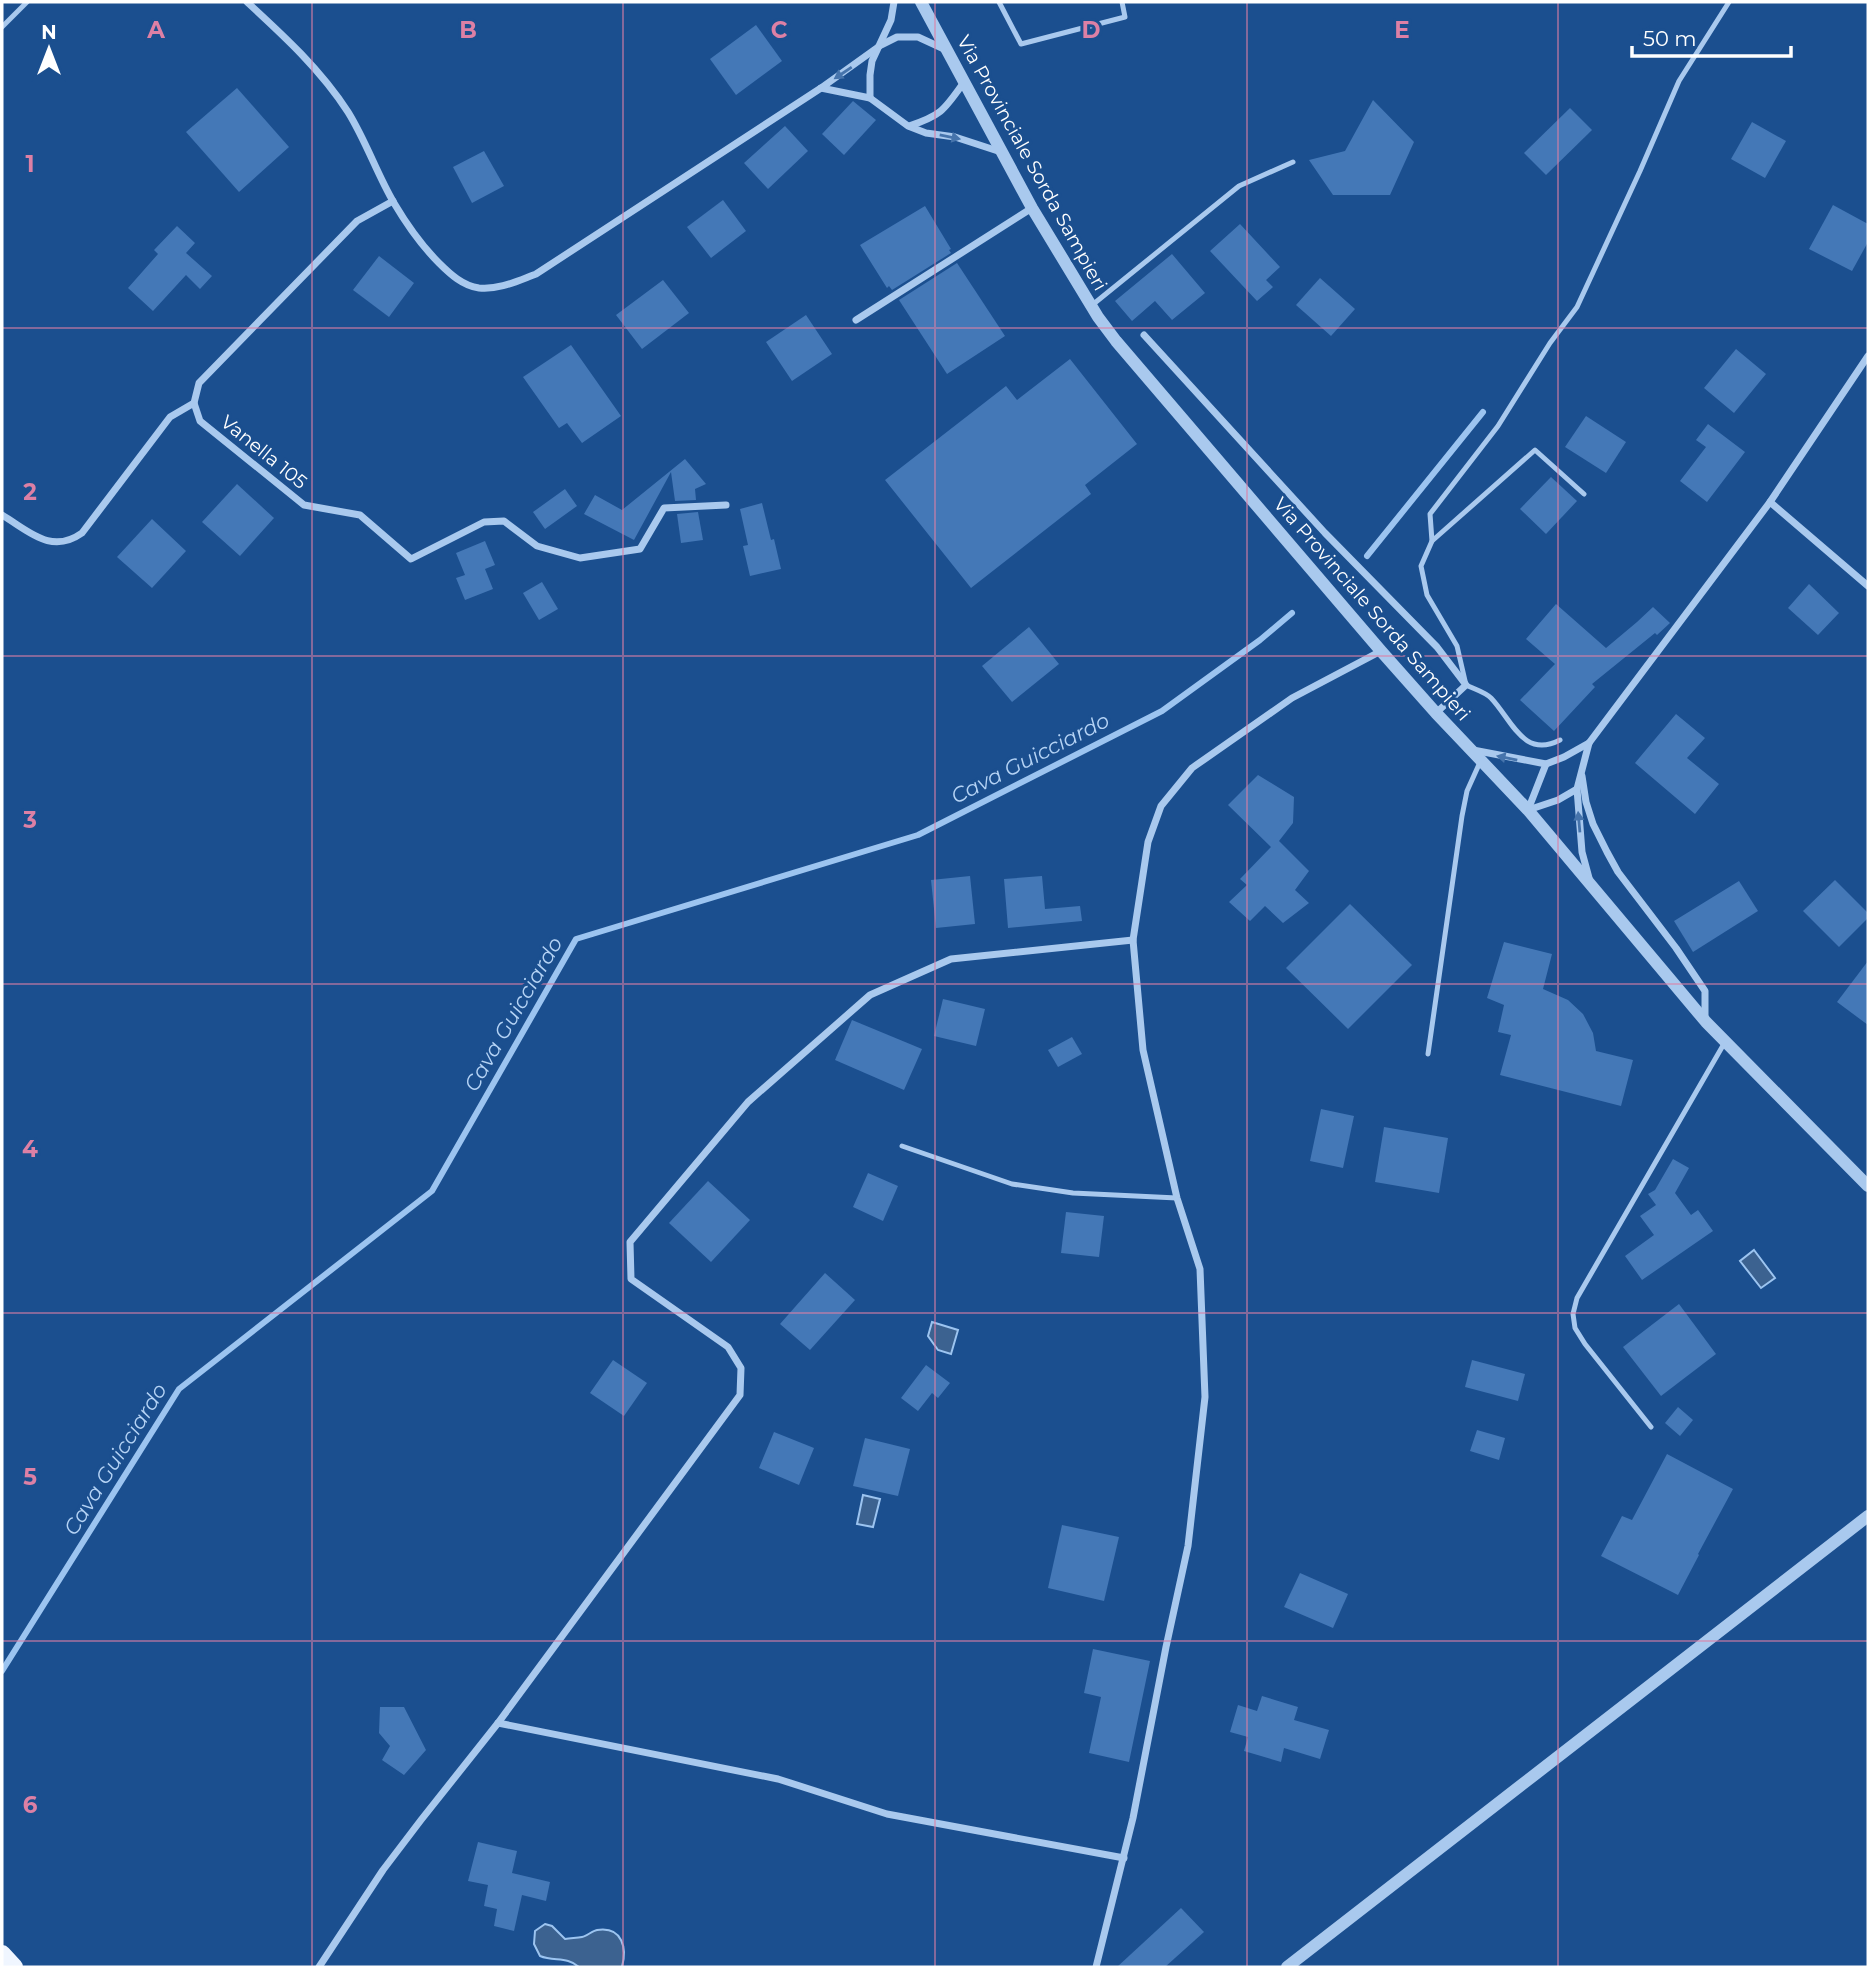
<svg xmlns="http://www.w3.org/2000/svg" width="1870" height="1969" viewBox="0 0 1870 1969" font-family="Montserrat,sans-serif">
	<rect width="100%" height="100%" fill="#1b4f8f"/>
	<g fill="#3c6290" stroke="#9cc4f0" stroke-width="2">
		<polygon points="1754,1250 1775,1278 1761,1288 1740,1261"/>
		<polygon points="932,1322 958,1330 951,1354 938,1350 928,1336"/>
		<polygon points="863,1495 880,1499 873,1527 857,1524"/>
		<path d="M545 1924 552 1926 565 1939C571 1938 577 1938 582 1937 587 1936 592 1931 597 1930 623 1926 627 1949 622 1967H579C567 1956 554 1962 540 1956L534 1944 535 1931Z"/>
	</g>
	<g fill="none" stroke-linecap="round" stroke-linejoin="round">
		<g stroke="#9cc4f0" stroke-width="6">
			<polyline points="1367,556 1483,412"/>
			<polyline points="2,1671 179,1389 432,1191 576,939 918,835 1162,711 1260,640 1292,613"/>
		</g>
	</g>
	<g fill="#4478b7">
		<polygon points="756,25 782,61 736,95 710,59"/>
		<polygon points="237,88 289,147 239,192 186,132"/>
		<polygon points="1373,100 1414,142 1390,195 1333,195 1309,160 1345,151"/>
		<polygon points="853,101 876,120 844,155 822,134"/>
		<polygon points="1570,108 1592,130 1546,175 1524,153"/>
		<polygon points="1752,122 1786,141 1765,178 1731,159"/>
		<polygon points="785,126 808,151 768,189 744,163"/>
		<polygon points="484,151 504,186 472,203 453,167"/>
		<polygon points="723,200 746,231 711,258 687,227"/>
		<polygon points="1833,205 1868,224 1868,242 1852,271 1809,249"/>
		<polygon points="925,206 951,249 949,250 951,253 892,290 889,286 887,288 860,245"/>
		<polygon points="1240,224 1280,267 1266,280 1273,287 1257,301 1210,251"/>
		<polygon points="177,226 195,243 186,253 212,276 200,289 186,275 153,311 128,288 158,254 154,250"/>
		<polygon points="1172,254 1205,293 1172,320 1155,301 1132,321 1115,301"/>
		<polygon points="379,256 414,283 389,317 353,290"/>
		<polygon points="957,263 1005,336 947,374 899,300"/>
		<polygon points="1320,278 1355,309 1331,336 1296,305"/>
		<polygon points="663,280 689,313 642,349 616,315"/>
		<polygon points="806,315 832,354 792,381 766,342"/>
		<polygon points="571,345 621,416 582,443 567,423 559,428 523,377"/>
		<polygon points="1736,349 1766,374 1734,413 1704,388"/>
		<polygon points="1070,359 1137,444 1085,485 1091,494 971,588 885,480 1006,386 1017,400"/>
		<polygon points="1586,416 1626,442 1606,473 1565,447"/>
		<polygon points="1708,424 1745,452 1707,502 1680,481 1706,447 1696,440"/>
		<polygon points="685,459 706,484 695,489 696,500 675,501 671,472 634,540 584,514 595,495 622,510"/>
		<polygon points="1551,477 1577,501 1546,534 1520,509"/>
		<polygon points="237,484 274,518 240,556 202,522"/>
		<polygon points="565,489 577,506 545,529 533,512"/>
		<polygon points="762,503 771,540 774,539 781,569 750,576 743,546 748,545 740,509"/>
		<polygon points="698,512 703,540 681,543 677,514"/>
		<polygon points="152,519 186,551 152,588 117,557"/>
		<polygon points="485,541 495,565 485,569 493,589 465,600 456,578 465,575 456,553"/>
		<polygon points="542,582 558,609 539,620 523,593"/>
		<polygon points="1809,584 1839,613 1818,635 1788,608"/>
		<polygon points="1556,604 1606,648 1637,622 1653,607 1670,623 1657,635 1655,633 1592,684 1595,687 1554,731 1520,700 1555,664 1526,639"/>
		<polygon points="1029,627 1059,664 1012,702 982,666"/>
		<polygon points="1676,714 1705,738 1687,758 1719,784 1695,814 1635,763"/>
		<polygon points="1258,775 1294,797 1293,823 1279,841 1309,871 1295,890 1309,903 1283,923 1265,906 1250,921 1229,902 1247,885 1240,879 1271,847 1228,805"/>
		<polygon points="970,876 975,924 936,928 931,880"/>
		<polygon points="1042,876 1045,909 1080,906 1082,921 1008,928 1004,879"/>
		<polygon points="1835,880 1868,913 1868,918 1839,947 1803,911"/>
		<polygon points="1739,881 1758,911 1693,952 1674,921"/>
		<polygon points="1350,904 1412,965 1348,1029 1286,968"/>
		<polygon points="1504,942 1552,954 1543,989 1568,1000 1583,1014 1593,1033 1596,1051 1633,1060 1621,1106 1500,1075 1511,1035 1498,1032 1504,1005 1487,998"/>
		<polygon points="1868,961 1868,1025 1837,1002"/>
		<polygon points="943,999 985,1009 976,1046 934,1036"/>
		<polygon points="852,1020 922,1049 904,1090 835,1060"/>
		<polygon points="1072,1037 1082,1054 1058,1067 1048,1050"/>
		<polygon points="1321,1109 1354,1116 1343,1168 1310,1161"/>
		<polygon points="1384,1127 1448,1138 1439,1193 1375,1182"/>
		<polygon points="1673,1159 1689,1168 1675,1193 1691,1215 1698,1210 1713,1231 1642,1280 1625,1256 1654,1235 1640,1216 1656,1205 1648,1194 1655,1190"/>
		<polygon points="868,1173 898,1186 883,1221 853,1207"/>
		<polygon points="708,1181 750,1220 711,1262 669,1223"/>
		<polygon points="1066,1212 1104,1216 1099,1257 1061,1253"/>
		<polygon points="825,1273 855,1300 810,1350 780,1324"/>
		<polygon points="1679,1304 1716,1354 1661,1396 1623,1347"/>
		<polygon points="613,1360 647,1383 624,1416 590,1393"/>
		<polygon points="1472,1360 1525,1374 1518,1401 1465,1387"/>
		<polygon points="926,1365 950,1383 938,1398 932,1393 918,1411 901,1398"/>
		<polygon points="1678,1407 1693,1420 1680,1436 1665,1423"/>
		<polygon points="1477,1430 1505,1438 1499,1460 1470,1451"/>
		<polygon points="774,1432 814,1448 799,1485 759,1468"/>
		<polygon points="865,1438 910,1449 898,1496 853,1486"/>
		<polygon points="1667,1454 1733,1489 1698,1554 1699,1555 1678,1595 1601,1556 1622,1516 1632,1520"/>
		<polygon points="1062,1525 1119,1537 1104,1601 1048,1588"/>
		<polygon points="1300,1573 1348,1594 1333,1628 1284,1607"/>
		<polygon points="1093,1649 1150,1661 1129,1762 1089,1753 1101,1697 1084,1693"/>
		<polygon points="1262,1696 1298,1707 1294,1720 1329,1730 1320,1759 1284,1748 1281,1762 1244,1751 1248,1737 1230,1732 1238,1705 1257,1711"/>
		<polygon points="380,1707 404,1707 426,1750 404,1775 382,1760 390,1746 379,1733"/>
		<polygon points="478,1842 517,1851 512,1873 550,1882 546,1901 522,1895 514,1931 494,1926 497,1909 484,1906 488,1885 468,1881"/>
		<polygon points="1181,1908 1204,1932 1165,1967 1117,1967"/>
	</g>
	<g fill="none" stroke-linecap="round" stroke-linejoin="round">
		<g stroke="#a9c9ee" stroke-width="5">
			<polyline points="999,2 1021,44 1125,17 1122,2"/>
			<polyline points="2,27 27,2"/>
			<polyline points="1091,306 1239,186 1293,162"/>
			<polyline points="1432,541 1430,514 1498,426 1550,343 1577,307 1640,171 1679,81 1729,2"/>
			<path d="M1560 740C1523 759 1512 720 1491 698 1485 692 1474 689 1466 685L1457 646 1427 595 1421 566 1432 541 1535 450 1584 494"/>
			<polyline points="1428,1054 1462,816 1467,791 1481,760"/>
			<polyline points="902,1146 1012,1184 1073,1193 1177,1198"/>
			<polyline points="1651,1427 1585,1344 1575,1328 1573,1314 1577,1298 1725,1042"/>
		</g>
		<g stroke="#a9c9ee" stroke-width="7">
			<path d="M247 2C284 36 321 70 348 112 366 141 377 174 394 203 407 225 421 245 439 263 450 274 463 286 479 288 499 290 517 281 536 274L821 88 881 45 897 37H918L944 49"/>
			<polyline points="821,88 870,98 908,126 926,133 955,137 1001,152"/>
			<polyline points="870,98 870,75 872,61 891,20 894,2"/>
			<path d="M909 126C942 115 944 110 964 82"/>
			<polyline points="393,201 357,221 199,383 194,403 200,421 304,505 360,515 411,559 484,522 504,521 537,546 580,558 640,549 664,508 726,505"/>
			<polyline points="856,320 1032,208"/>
			<polyline points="1144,335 1325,533 1437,647 1466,685 1436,713"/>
			<polyline points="1770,502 1868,586"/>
			<path d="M2 515C29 531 51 555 82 533L170 417 194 403"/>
			<polyline points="1473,750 1546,764 1564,757 1589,743"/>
			<polyline points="1582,776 1586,802 1593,824 1607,852 1618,872 1676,948 1705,991 1705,1018"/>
			<polyline points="1528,810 1558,800 1577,789"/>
			<polyline points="1528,810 1546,764"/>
			<polyline points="1589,878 1582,852 1577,789 1589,743 1770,502 1868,356"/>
			<polyline points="498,1723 778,1779 887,1814 1124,1858"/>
			<polyline points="319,1967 383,1870 421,1820 498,1723 740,1395 741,1368 728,1347 631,1279 630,1242 748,1102 870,995 951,959 1133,940"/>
			<polyline points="1096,1967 1133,1818 1166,1647 1188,1546 1205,1397 1200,1269 1177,1198 1143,1050 1133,940 1148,842 1161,806 1192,768 1292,698 1381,651"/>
		</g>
		<g stroke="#a9c9ee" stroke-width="12">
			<polyline points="921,2 1032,208 1098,317 1116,341 1381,651 1436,713 1528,810 1706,1022 1868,1186"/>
			<polyline points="1287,1967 1868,1516"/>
		</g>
		<polyline stroke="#f0f6ff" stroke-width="18" points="2,1954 14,1967"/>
	</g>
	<defs><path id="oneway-solid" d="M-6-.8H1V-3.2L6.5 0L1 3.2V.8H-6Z" transform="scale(1.75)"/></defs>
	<g fill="#4674ac">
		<use href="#oneway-solid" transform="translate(843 73) rotate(146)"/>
		<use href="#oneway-solid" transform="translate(950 137) rotate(11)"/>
		<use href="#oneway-solid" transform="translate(1507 758) rotate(-168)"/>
		<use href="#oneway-solid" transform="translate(1579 822) rotate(-95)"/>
	</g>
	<path fill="none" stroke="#dd80a5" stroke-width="2" stroke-opacity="0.55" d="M312 2V1967M623 2V1967M935 2V1967M1247 2V1967M1558 2V1967M2 328H1868M2 656H1868M2 984H1868M2 1313H1868M2 1641H1868"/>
	<g text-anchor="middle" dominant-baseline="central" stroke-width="6" stroke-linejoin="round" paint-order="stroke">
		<g font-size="19" fill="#fff" stroke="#1b4f8f">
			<text transform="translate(1032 163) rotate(61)">Via Provinciale Sorda Sampieri</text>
			<text transform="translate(264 452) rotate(39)">Vanella 105</text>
			<text transform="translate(1372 609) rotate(49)">Via Provinciale Sorda Sampieri</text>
		</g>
		<g font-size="21" font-style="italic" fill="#b5d3f5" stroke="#1b4f8f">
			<text transform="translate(1030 758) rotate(-27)">Cava Guicciardo</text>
			<text transform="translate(513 1014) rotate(-60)">Cava Guicciardo</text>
			<text transform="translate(115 1459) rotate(-58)">Cava Guicciardo</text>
		</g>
	</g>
	<g font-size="23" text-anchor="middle" font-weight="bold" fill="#dd80a5" stroke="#1b4f8f" stroke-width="6" stroke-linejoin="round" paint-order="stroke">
		<text x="156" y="38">A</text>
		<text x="468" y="38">B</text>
		<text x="779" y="38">C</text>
		<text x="1091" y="38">D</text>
		<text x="1402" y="38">E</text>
		<text x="30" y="172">1</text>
		<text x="30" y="500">2</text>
		<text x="30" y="828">3</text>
		<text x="30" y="1157">4</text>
		<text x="30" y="1485">5</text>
		<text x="30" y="1813">6</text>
	</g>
	<rect width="1870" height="1969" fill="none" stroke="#ffffff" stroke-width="7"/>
	<g transform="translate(49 49)" stroke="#1b4f8f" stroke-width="5" paint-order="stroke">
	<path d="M0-5L12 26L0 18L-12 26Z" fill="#ffffff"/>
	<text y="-10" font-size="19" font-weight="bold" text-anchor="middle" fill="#ffffff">N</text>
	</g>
	<path d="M1632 46v10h159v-10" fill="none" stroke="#ffffff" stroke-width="3.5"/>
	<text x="1643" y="46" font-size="21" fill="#ffffff" stroke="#1b4f8f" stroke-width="5" paint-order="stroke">50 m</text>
</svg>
